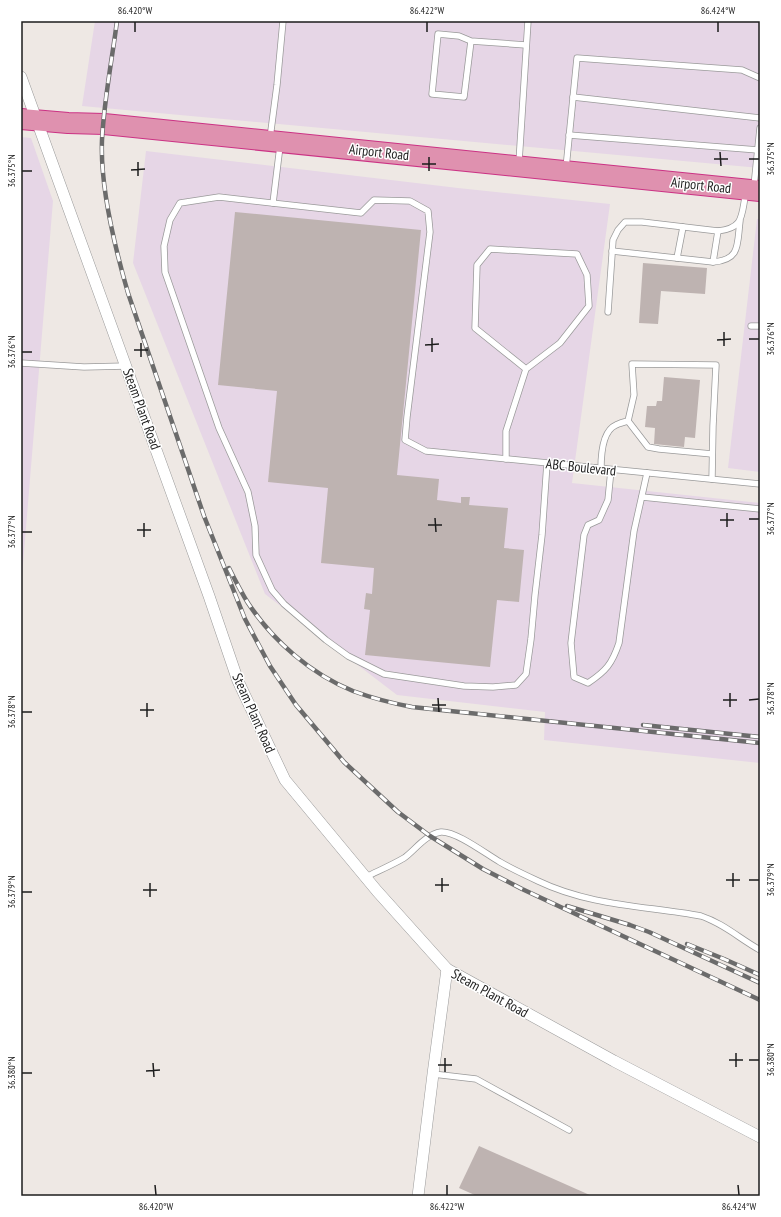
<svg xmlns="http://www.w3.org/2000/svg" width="781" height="1217" viewBox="0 0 781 1217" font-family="'PT Sans Narrow',sans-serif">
	<rect width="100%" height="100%" fill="#eee8e4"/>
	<g fill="#e6d6e6">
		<polygon points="95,21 760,21 760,168 82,106"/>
		<polygon points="21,137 31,138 53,201 21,588"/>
		<polygon points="146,151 458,188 610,204 572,483 760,503 760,763 544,740 545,712 397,695 265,594 133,263"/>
		<polygon points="757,219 760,219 760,472 728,468"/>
	</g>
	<g fill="#beb3b1">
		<polygon points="235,212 421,230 397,475 439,479 437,500 461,503 461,497 470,497 469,505 508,508 504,548 524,550 519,602 497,600 490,667 365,655 370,610 364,609 366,593 372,594 374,568 321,563 328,488 268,482 277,391 218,385"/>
		<polygon points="643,263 707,268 705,294 661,291 658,324 639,323"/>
		<polygon points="664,377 700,380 695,438 685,437 684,447 654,444 655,428 645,427 647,406 656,406 657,401 662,401"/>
		<polygon points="479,1146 592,1196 477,1196 459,1188"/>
	</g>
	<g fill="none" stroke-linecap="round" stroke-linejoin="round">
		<defs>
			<g id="lane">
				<polyline points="471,41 459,36 438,34 432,94 464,97 471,41 526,45"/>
				<polyline points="573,97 760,118"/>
				<polyline points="569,135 758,150"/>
				<polyline points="270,138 277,85 283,21"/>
				<polyline points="519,162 528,21"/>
				<polyline points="566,168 577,58 742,70 760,78"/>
				<polyline points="754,186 760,128"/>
				<polyline points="273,203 280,146"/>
				<path d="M612 251 713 262C741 260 737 244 740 221"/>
				<polyline points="677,258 683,227"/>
				<polyline points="713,262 718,231"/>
				<path d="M608 312 613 240 618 230 625 222H642L718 231C745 228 741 215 746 192"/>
				<polyline points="751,326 760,326"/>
				<polyline points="21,363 84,367 126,366"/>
				<polyline points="628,421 648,447 659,449 712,454"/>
				<polyline points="506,459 506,431 526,369 560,343 589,306 587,275 577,254 490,249 477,265 475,328 526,369"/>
				<polyline points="547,463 542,535 535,595 531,639 526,674 516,685 493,687 464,686 384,674 348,656 326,640 284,604 272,590 256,555 255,526 248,492 219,428 165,272 164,246 170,220 180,203 219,197 361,213 374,200 410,201 428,211 430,232 407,417 405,440 426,451 760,484"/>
				<path d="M601 469C601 456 602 431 616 425 620 423 624 422 628 421L634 395 632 364 716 365 713 426 712 479"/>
				<path d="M611 470 608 500 599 520 588 525 584 535 571 643 574 677 588 683C606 671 612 664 619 643L634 531 647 473"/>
				<polyline points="642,497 760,509"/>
				<path d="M366 877C378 871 392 865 404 858 415 850 426 834 441 832 456 831 486 854 500 862 512 869 525 875 538 881 590 906 646 906 701 916 723 923 740 939 760 950"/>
				<polyline points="433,1074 476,1079 569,1130"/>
			</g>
			<g id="street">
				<polyline points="21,77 209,596 238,681 285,780 377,891 447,969 614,1061 760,1137"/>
				<polyline points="418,1196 433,1074 447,969"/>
			</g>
			<polyline id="highway" points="21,119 68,123 104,124 760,191"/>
		</defs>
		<use href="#lane" stroke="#9a9a9a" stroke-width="7"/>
		<use href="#street" stroke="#9a9a9a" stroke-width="12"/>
		<use href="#highway" stroke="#cb3284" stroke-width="22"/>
		<use href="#lane" stroke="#fff" stroke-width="5.5"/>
		<use href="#street" stroke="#fff" stroke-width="11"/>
		<use href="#highway" stroke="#df91af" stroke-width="20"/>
		<defs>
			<g id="rail">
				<path d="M117 21C112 60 104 100 102 140 100 186 115 248 128 293L204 516 245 619 270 666 296 705 344 762 398 812 430 836 483 869 522 889 760 1000"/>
				<path d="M229 568C235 580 241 592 248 603 273 641 311 674 353 691 372 698 391 703 412 707L760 743"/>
				<polyline points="643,725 760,737"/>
				<polyline points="567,906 630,925 649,932 760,983"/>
				<polyline points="687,944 724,959 760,975"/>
			</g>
		</defs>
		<use href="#rail" stroke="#6b6b6b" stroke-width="4.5"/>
		<use href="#rail" stroke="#fff" stroke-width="3" stroke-dasharray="9" stroke-linecap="butt"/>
	</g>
	<path fill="none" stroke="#1d1d1d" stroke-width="1.5" d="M135 22V32M427 22V32M718 22V32M720 152 721 166M429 157V171M714 159H728M749 159H759M138 162V176M422 164H436M131 170 145 169M22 171H32M724 332V346M432 338V352M749 339H759M717 340 731 339M141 343V357M425 345 439 344M134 350H148M22 352H32M727 513V527M435 518 436 532M749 519H759M720 520H734M144 523V537M428 525H442M137 530H151M22 532H32M730 693V707M438 698 439 712M723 700H737M749 700 759 699M147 703V717M432 705H446M140 710H154M22 712H32M733 873V887M442 878V892M726 880H740M749 880H759M150 883V897M435 885H449M143 890H157M22 892H32M736 1053V1067M445 1058V1072M729 1060H743M749 1060H759M153 1063 154 1077M438 1065H452M146 1071 160 1070M22 1073H32M155 1185 156 1195M447 1185V1195M738 1185 739 1195"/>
	<g text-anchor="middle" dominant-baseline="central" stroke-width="3" stroke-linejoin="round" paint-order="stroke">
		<g font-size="14" fill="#1d1d1d" stroke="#fff">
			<text transform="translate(379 152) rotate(6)">Airport Road</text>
			<text transform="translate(701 185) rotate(6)">Airport Road</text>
			<text transform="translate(142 409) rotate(70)">Steam Plant Road</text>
			<text transform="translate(581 467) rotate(6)">ABC Boulevard</text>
			<text transform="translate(254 713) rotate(66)">Steam Plant Road</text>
			<text transform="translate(490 993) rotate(29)">Steam Plant Road</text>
		</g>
	</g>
	<rect width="781" height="1217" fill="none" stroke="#ffffff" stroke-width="44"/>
	<rect x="22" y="22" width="737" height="1173" fill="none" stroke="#1d1d1d" stroke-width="1.5"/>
	<g font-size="10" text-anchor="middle" fill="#1d1d1d">
		<text x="135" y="14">86.420°W</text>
		<text x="427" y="14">86.422°W</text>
		<text x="718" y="14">86.424°W</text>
		<text transform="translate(770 159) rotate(-90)" y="4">36.375°N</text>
		<text transform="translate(11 171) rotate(-90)" y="4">36.375°N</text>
		<text transform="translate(770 339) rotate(-90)" y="4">36.376°N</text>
		<text transform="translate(11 352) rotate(-90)" y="4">36.376°N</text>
		<text transform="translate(770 519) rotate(-90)" y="4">36.377°N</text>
		<text transform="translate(11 532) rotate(-90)" y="4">36.377°N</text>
		<text transform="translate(770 699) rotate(-90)" y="4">36.378°N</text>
		<text transform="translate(11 712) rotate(-90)" y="4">36.378°N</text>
		<text transform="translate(770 880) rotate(-90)" y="4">36.379°N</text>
		<text transform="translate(11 892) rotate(-90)" y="4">36.379°N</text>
		<text transform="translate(770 1060) rotate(-90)" y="4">36.380°N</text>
		<text transform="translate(11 1073) rotate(-90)" y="4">36.380°N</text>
		<text x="156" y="1210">86.420°W</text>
		<text x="447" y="1210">86.422°W</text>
		<text x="739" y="1210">86.424°W</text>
	</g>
</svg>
